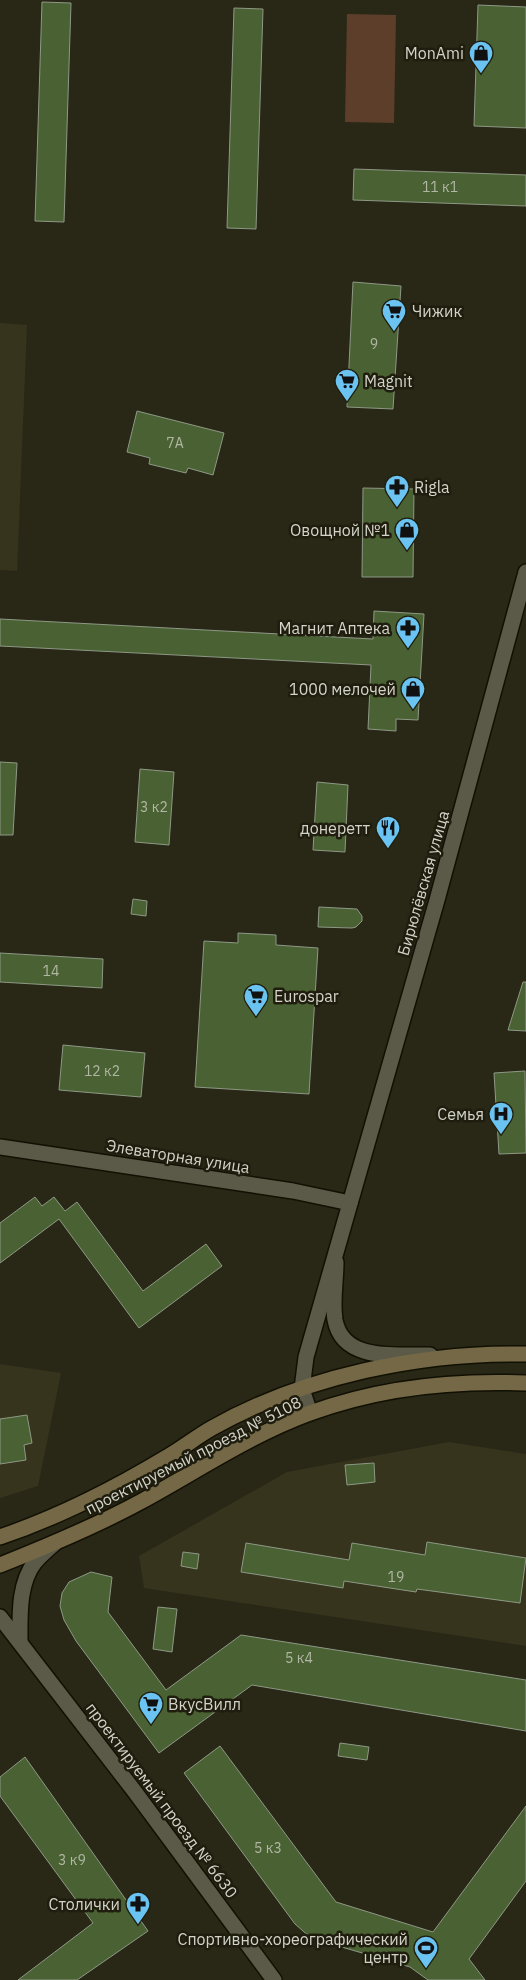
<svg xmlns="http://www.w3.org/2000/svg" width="526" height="1980" viewBox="0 0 526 1980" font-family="'IBM Plex Sans',sans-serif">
	<rect width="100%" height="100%" fill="#292817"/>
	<g fill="#36341d">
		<polygon points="0,323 27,325 17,571 0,570"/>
		<polygon points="0,1364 61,1373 38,1486 0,1498"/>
		<polygon points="449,1442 526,1454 526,1646 144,1588 139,1556 287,1472"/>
	</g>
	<polygon fill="#5d3e2a" points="347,14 396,15 394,123 345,122"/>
	<g fill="#4a6233" stroke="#8e9886">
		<polygon points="42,2 71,3 64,222 35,221"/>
		<polygon points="478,5 526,7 526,128 474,126"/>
		<polygon points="234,8 263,9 256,229 227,228"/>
		<polygon points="354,169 526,175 526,206 353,200"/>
		<polygon points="353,282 401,286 393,409 347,407"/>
		<polygon points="137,411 224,433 213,475 188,468 186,473 149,464 150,458 127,452"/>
		<polygon points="363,488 414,489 413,577 362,577"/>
		<polygon points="374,611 424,614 418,720 396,719 396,731 368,729 371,665 0,646 0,619 373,639"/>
		<polygon points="0,762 17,763 13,835 0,835"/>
		<polygon points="140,769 174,772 169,845 135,842"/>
		<polygon points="317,782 348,785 345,852 313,850"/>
		<polygon points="133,899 147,901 146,916 131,914"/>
		<polygon points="319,907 357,909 362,916 362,921 356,927 352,928 318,927"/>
		<polygon points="238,933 276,935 276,945 318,948 309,1094 195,1087 204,941 238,943"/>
		<polygon points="0,953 103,959 102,988 0,982"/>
		<polygon points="523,982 526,982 526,1031 508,1030"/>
		<polygon points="63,1045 145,1053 141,1097 59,1090"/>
		<polygon points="525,1071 526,1153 499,1154 494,1073"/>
		<polygon points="35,1197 42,1206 54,1197 65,1211 77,1202 143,1291 206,1244 222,1266 139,1328 59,1219 0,1263 0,1223"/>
		<polygon points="27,1415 32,1443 24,1445 26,1460 0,1464 0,1419"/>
		<polygon points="374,1463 375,1482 347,1485 345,1465"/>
		<polygon points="427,1542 526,1558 520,1603 417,1589 416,1592 344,1581 343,1588 241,1572 246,1543 349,1560 352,1543 425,1555"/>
		<polygon points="183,1552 199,1554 197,1569 181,1566"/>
		<polygon points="91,1572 112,1577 108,1612 166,1690 241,1635 526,1680 526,1731 252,1685 159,1753 76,1641 64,1620 60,1606 62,1593 69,1582"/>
		<polygon points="158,1607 177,1609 172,1652 153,1649"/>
		<polygon points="340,1743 369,1747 367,1760 338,1756"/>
		<polygon points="220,1746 336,1902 433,1932 526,1806 526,1881 469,1959 485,1980 428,1980 410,1967 311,1938 295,1924 184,1773"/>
		<polygon points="25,1757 148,1931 77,1980 18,1980 93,1923 0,1796 0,1777"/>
	</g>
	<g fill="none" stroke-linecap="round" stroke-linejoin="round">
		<defs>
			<g id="minor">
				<path d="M336 1262C336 1281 332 1301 335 1320 343 1363 398 1354 430 1355"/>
				<polyline points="0,1617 135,1792 274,1980"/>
				<path d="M20 1642C20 1616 18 1584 35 1562 41 1555 48 1549 55 1543"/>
			</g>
			<g id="tertiary">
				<polyline points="0,1147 293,1191 350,1203"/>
				<polyline points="310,1413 302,1389 306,1357 437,900 526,572"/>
			</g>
			<g id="secondary">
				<path d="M0 1537C59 1517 114 1489 167 1457 183 1448 196 1437 212 1428 304 1376 421 1352 526 1354"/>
				<path d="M0 1565C48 1546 96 1526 142 1501 197 1471 250 1435 310 1413 378 1388 453 1380 526 1383"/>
			</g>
		</defs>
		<use href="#minor" stroke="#111003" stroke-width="18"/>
		<use href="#tertiary" stroke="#111003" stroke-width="18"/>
		<use href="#secondary" stroke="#111003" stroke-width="18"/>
		<use href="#minor" stroke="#5b5a48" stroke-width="15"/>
		<use href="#tertiary" stroke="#5b5a48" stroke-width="15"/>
		<use href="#secondary" stroke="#746846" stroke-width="15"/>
	</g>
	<defs>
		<symbol id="shop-pin" viewBox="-11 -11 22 30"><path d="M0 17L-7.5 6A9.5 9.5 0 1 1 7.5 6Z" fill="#6ac3f1" stroke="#1f1e0e"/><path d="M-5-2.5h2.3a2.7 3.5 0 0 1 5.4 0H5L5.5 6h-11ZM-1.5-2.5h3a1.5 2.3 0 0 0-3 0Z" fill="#111"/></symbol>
		<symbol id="supermarket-pin" viewBox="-11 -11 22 30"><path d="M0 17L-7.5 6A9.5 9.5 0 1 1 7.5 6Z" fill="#6ac3f1" stroke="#1f1e0e"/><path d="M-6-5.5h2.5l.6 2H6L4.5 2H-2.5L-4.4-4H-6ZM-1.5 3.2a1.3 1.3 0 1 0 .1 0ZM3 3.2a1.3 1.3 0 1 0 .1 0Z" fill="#111"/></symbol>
		<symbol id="pharmacy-pin" viewBox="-11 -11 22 30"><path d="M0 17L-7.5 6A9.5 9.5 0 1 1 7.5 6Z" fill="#6ac3f1" stroke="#1f1e0e"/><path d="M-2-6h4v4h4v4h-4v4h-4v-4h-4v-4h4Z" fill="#111"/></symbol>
		<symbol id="restaurant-pin" viewBox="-11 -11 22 30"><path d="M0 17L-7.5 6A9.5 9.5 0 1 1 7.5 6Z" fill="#6ac3f1" stroke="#1f1e0e"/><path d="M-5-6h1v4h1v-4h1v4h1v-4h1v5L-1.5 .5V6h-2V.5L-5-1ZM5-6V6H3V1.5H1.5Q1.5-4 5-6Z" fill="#111"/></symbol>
		<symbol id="hospital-pin" viewBox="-11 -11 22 30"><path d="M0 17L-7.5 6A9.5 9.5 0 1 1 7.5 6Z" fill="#6ac3f1" stroke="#1f1e0e"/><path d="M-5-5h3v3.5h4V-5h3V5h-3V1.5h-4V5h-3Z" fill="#111"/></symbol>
		<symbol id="stadium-pin" viewBox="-11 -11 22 30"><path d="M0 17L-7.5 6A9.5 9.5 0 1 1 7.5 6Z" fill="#6ac3f1" stroke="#1f1e0e"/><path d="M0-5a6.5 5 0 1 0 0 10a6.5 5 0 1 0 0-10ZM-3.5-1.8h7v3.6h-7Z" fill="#111"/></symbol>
	</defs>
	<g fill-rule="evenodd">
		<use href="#shop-pin" x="467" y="39" width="28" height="38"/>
		<use href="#supermarket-pin" x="380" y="297" width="28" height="38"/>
		<use href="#supermarket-pin" x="333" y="367" width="28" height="38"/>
		<use href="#pharmacy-pin" x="383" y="473" width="28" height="38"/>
		<use href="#shop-pin" x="393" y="516" width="28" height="38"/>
		<use href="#pharmacy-pin" x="394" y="614" width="28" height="38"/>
		<use href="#shop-pin" x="399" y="675" width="28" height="38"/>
		<use href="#restaurant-pin" x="374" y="814" width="28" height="38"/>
		<use href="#supermarket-pin" x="242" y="982" width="28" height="38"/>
		<use href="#hospital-pin" x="487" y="1100" width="28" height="38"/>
		<use href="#supermarket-pin" x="137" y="1690" width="28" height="38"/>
		<use href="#pharmacy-pin" x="124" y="1890" width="28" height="38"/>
		<use href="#stadium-pin" x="412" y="1934" width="28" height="38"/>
	</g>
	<g text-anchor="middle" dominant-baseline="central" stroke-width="5" stroke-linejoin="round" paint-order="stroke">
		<g font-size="14" fill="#b1b7a4">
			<text x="440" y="187">11 к1</text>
			<text x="374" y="344">9</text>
			<text x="175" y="443">7А</text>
			<text x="154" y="807">3 к2</text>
			<text x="51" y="971">14</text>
			<text x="102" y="1071">12 к2</text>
			<text x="396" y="1577">19</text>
			<text x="299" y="1658">5 к4</text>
			<text x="268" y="1848">5 к3</text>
			<text x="72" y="1860">3 к9</text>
		</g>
		<g font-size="16" fill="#d3d3c9" stroke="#1f1e0e" text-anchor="end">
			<text x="464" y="53">MonAmi</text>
			<text x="412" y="311" text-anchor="start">Чижик</text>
			<text x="364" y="381" text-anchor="start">Magnit</text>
			<text x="414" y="487" text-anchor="start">Rigla</text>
			<text x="390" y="530">Овощной №1</text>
			<text x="390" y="628">Магнит Аптека</text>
			<text x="396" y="689">1000 мелочей</text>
			<text x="370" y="828">донеретт</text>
			<text x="274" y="996" text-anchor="start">Eurospar</text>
			<text x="484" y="1114">Семья</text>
			<text x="168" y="1704" text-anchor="start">ВкусВилл</text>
			<text x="120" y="1904">Столички</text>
			<text x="408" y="1939">Спортивно-хореографический<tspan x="408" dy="18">центр</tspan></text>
		</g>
		<g font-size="16" fill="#d3d3c9" stroke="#1f1e0e">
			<text transform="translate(423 883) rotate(-74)">Бирюлёвская улица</text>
			<text transform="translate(178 1156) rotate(9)">Элеваторная улица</text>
			<text transform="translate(193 1455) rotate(-27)">проектируемый проезд № 5108</text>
			<text transform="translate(162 1800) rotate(53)">проектируемый проезд № 6630</text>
		</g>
	</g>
</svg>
